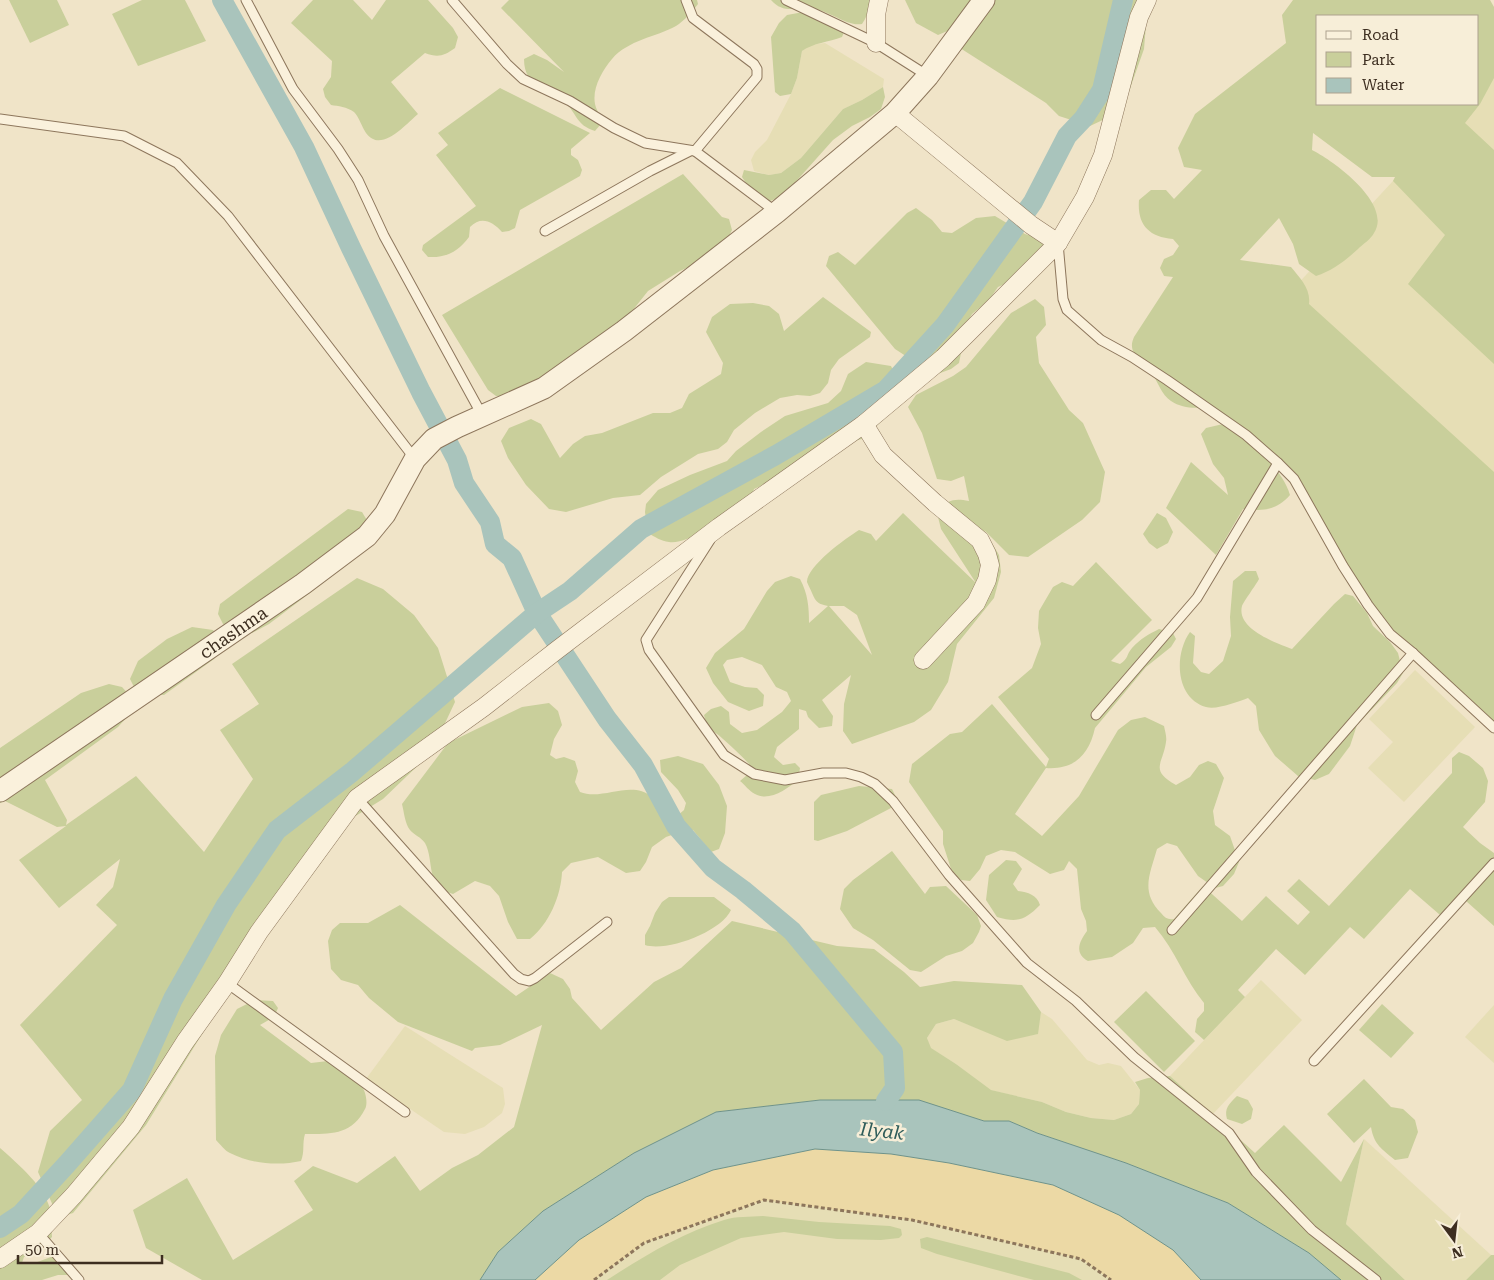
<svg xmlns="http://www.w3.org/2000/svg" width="1494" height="1280" viewBox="0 0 1494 1280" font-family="'Roboto Serif',serif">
	<rect width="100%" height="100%" fill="#f0e4c8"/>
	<g fill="#e6deb5">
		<polygon points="1494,27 1494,711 1293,289 1393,181 1448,107 1478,104"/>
		<polygon points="825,43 884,79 883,87 862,100 843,109 801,158 781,173 769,175 754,171 751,160 755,152 767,140 791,94 797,78 802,51 810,45"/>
		<polygon points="1415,670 1475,727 1404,802 1368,768 1393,742 1369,719"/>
		<polygon points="1261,980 1302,1020 1212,1115 1170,1076"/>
		<polygon points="1494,1005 1494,1063 1465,1037"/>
		<polygon points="1041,1012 1052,1019 1087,1060 1099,1065 1108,1063 1121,1066 1140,1090 1139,1104 1131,1114 1114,1120 1091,1118 1066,1112 1042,1102 990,1090 956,1064 930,1048 927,1038 936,1024 954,1019 1007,1040 1037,1034"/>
		<polygon points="405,1026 503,1088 505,1104 502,1113 484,1127 465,1134 444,1132 366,1079"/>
		<polygon points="1364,1139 1491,1255 1466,1280 1405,1280 1346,1224"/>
		<polygon points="713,1170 1201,1280 535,1280"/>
	</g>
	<g fill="#c9cf9b" fill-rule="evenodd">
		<polygon points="9,0 57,0 69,25 30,43"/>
		<polygon points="142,0 185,0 206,41 138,66 112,14"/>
		<path d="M313 0H353L372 20 386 0H428L453 28 458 37 455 48C444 56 438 58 425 53L391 82 418 114C406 124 381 154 366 133 362 127 359 117 354 112 347 107 338 106 331 105L325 97 323 89 331 77 332 61 291 23Z"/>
		<path d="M509 0H697L698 4C692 12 684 21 676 26 656 37 628 40 612 59 602 71 592 88 595 104 598 118 608 117 595 131 576 125 577 114 565 102 549 85 524 89 524 59L534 54 547 60 564 72 501 8Z"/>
		<path d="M771 0H871C866 10 870 13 862 24 848 27 830 11 814 9 797 6 784 15 771 0Z"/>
		<polygon points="905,0 972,0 952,29 938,35 916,23"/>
		<polygon points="991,0 1148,0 1144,49 1127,97 1107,118 1090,126 1059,116 1046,103 960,48"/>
		<path d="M1293 0H1490L1494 7V78L1480 104 1465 123 1494 150V364L1408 284 1445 235 1393 181 1395 177H1372L1313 133 1312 150C1334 161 1393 204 1374 233 1371 239 1363 244 1358 249 1345 261 1332 271 1316 276L1299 264 1293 244 1279 218 1240 260 1291 267C1300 278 1311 289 1309 304L1494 472V731L1373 613 1291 475 1212 406C1198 409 1183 409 1171 401 1161 394 1159 384 1153 375 1147 367 1137 361 1133 351 1131 345 1132 342 1134 337L1173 277 1164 276 1160 268 1164 259 1173 255 1179 246 1173 239C1148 237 1137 224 1139 200L1151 190H1166L1174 199 1202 170 1184 167 1178 148 1195 114 1286 43 1282 15ZM1318 16H1478V104H1318Z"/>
		<path d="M809 11 844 32 842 37C829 42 813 43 802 51L797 78 791 94 780 96 775 92 771 37 779 23 787 15Z"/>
		<polygon points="883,87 885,97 881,109 870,117 852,126 833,140 783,196 770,201 754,195 742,177 744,170 769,175 781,173 801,158 843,109 862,100"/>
		<path d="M500 88 590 133 571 149V155L578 160 582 170 580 176 520 210 515 228 509 231 502 232C492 221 481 216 470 227L469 237C458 252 446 258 428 257L422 250 423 245 476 206 436 155 448 145 438 133Z"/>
		<polygon points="683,174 722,217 729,219 732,230 728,238 704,260 680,271 648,291 625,320 570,363 509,396 496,396 488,390 442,315"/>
		<polygon points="916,208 932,220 942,232 952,233 976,218 995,216 1025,234 1038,238 1046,248 1030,262 1024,264 1019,273 1007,283 998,287 989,300 972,314 961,334 961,353 959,363 951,369 935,375 895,349 826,266 829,256 838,252 855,265 907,213"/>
		<polygon points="823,297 871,332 870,337 839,359 831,370 828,383 820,393 810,396 797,395 780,398 755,413 734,430 727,442 718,449 698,454 682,464 661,477 640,495 613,498 566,512 549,509 526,485 508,458 501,441 509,428 531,419 541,424 560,458 573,444 585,436 602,433 653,413 670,413 682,408 689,394 721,374 723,363 706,332 712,317 730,304 753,303 769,306 779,314 784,331"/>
		<path d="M1035 299 1044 307 1046 325 1036 337 1039 363 1069 410 1083 423 1105 472 1100 502 1082 520 1028 557 1009 555 984 530 999 555 1001 572 994 598 957 644 948 682 931 710 914 722 852 744 843 731 844 704 851 675 822 700 833 716 832 726 819 728 808 717 806 711 799 709V729L777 747 774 757 783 765 795 763 800 768 798 780C787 789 769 802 755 794 749 791 745 785 740 781L747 775 749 764C741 755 732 747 723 739 713 729 708 732 704 715L711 709 721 706 729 712 730 724 742 733 757 730 782 712 791 701 787 692 776 687 762 665 742 657 727 660 723 665 730 682 745 687 757 688 764 695 763 706 749 711 728 702 713 683 706 668 715 653 744 629 767 591 775 582 791 576 800 579C808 594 809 607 809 623L828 606C819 604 816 603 812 593 811 590 808 585 807 582 807 566 846 538 859 530L871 534 876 541 903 513 976 583 941 529 937 513C947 500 953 498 969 501L964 476 951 481 937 479 922 433 908 407 916 395 953 376 966 367 1011 313ZM829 606H844L857 615 872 655Z"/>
		<path d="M866 362 891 366 901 386 893 409 865 438 810 454 795 462 765 484 754 489 751 499C731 512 692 545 669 542 661 541 655 537 648 533L645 512 646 504 658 490 690 475 727 461 736 451 761 432 785 416 828 403 841 391 848 374Z"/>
		<path d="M1223 424C1247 443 1281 464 1290 495 1276 511 1263 511 1243 509L1216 555 1166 508 1191 462 1228 495 1224 478 1213 464 1201 434 1206 428Z"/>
		<polygon points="348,509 362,512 368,522 367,547 356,558 269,624 252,633 232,628 223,624 218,614 220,604"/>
		<polygon points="1157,513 1166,518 1173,532 1168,543 1157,549 1149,543 1143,534"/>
		<path d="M1096 562 1152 620 1111 661 1120 664C1129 658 1126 655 1132 648 1140 639 1149 634 1159 629L1173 633 1176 639 1171 647 1146 667 1095 728C1089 755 1074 770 1046 768L1015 814 1042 836 1079 796 1118 730 1131 720 1145 717 1164 726C1165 731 1167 737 1166 742 1163 764 1149 770 1176 785L1190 777 1199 765 1208 761 1216 764 1224 778 1213 811 1215 825 1230 836 1239 862 1234 874 1223 886 1215 888 1198 876 1177 846 1167 843 1157 849C1150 874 1140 892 1161 913 1165 918 1168 920 1174 919L1203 886 1242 921 1266 896 1298 925 1310 912 1287 891 1299 879 1329 906 1452 773V758L1459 752 1469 756 1483 768 1488 781 1485 802 1463 827 1480 843 1494 853V926L1466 901 1447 921 1410 889 1364 939 1350 927 1305 975 1276 949 1238 990 1245 997 1204 1040 1195 1032 1197 1019 1204 1011V1003C1185 980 1175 950 1155 927L1143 928 1133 943 1112 957 1088 961C1074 953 1079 942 1087 931L1086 921 1081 909 1077 869 1069 861 1064 870 1050 874 1015 852 1001 850 986 856 980 869 970 881 961 880 952 872 943 844V831L909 782 912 764 950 734 962 732 992 704 1046 767 1049 759 998 697 1032 668 1041 644 1038 628 1039 611 1053 587 1062 582 1073 586Z"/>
		<path d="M1245 571H1256L1259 579C1256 585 1244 601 1242 606 1236 629 1276 643 1292 649L1334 604 1345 594 1353 596 1367 613 1373 626 1390 642 1398 653 1403 673 1397 683 1357 725 1350 746 1329 774 1315 780 1298 776 1275 756 1259 730 1256 706 1248 698C1237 702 1217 710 1206 707 1175 698 1174 654 1190 632L1195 636 1193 663 1201 672 1209 674 1223 661 1231 636 1230 617 1233 581Z"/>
		<polygon points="357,578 383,589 414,615 438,648 455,702 431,753 383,799 341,825 313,854 146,1125 73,1213 64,1216 54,1208 38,1172 50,1131 82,1100 20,1025 117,925 96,905 113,887 120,859 59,908 19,860 66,826 57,827 5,801 0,803 0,748 81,693 109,684 122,687 132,698 128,716 118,727 45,780 67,820 66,825 136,776 204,852 253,779 220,730 259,704 232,664"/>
		<path d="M192 627 213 630C221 641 222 648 214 659L164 695 144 694 136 691 130 679 138 661 167 639Z"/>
		<path d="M549 703 558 711 562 725 554 739 550 755 556 759 564 757 575 761 578 771 575 782 580 792C603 801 631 779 652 797 656 801 660 808 663 813L677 816 684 810 686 803 678 790 661 772 660 760 678 756 703 764 719 785 727 806 725 833 719 849 711 852 693 830H686L666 837 652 847 646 862 640 871 626 873 598 857 571 863 562 872C561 896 549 924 530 939H517L508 922 499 896 490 886 475 881 453 894C424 885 435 862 425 843 421 837 414 835 410 830 405 824 404 812 402 804L448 743 522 707Z"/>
		<polygon points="859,786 892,789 897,799 891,808 847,831 818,841 814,840 814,802 821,795"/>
		<polygon points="892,851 925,894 930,887 946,886 977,915 981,926 979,932 973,943 962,951 946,956 921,972 910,970 873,940 853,928 840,909 844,889 853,880"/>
		<path d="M1006 860 1016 861 1022 869 1013 884 1018 891C1028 892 1037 895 1040 905 1025 920 1018 923 997 917L986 900 989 875Z"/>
		<path d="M669 897H714L731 910C721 932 667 952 645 945V935L650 926 655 913 662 902Z"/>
		<polygon points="400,905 516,996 550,973 563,979 570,989 572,998 601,1030 654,982 681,968 732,921 837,946 874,949 904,972 920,987 954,981 1022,985 1041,1012 1038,1034 1007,1041 954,1019 936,1024 927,1038 931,1048 956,1064 991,1090 1042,1102 1066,1112 1091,1118 1114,1120 1131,1114 1139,1104 1140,1090 1135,1082 1148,1078 1170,1076 1255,1153 1284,1125 1341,1182 1364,1139 1346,1224 1405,1280 1341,1280 1309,1253 1228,1203 1126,1163 1037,1133 1009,1121 984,1121 923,1102 820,1100 716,1112 634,1153 543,1211 498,1252 480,1280 202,1280 146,1248 133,1210 187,1178 233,1260 313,1210 294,1181 313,1166 357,1183 395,1156 420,1191 452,1168 478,1155 514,1127 542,1025 500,1045 475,1048 472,1051 398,1022 369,998 358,985 341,980 331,969 328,941 332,930 340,923 368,923"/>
		<polygon points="1146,991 1195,1041 1164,1072 1114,1022"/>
		<path d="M255 1000 273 1001 278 1008 274 1017 260 1025 311 1063 328 1061C340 1068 354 1076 362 1087 366 1092 368 1104 365 1109 352 1135 331 1134 305 1134 302 1144 305 1151 301 1161 279 1166 251 1164 230 1153 225 1151 220 1144 216 1140L215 1056 221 1035 237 1009Z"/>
		<polygon points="1382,1004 1414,1033 1391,1058 1359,1030"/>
		<path d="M1364 1079 1391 1107 1403 1109 1415 1120 1418 1132 1408 1158 1395 1160C1382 1149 1374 1145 1371 1127L1354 1143 1327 1114Z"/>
		<path d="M1237 1096 1248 1100 1253 1109 1251 1119 1242 1124 1227 1119C1224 1108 1229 1104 1237 1096Z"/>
		<path d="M0 1148C18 1164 47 1188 51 1213 52 1221 51 1229 52 1237L39 1250 24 1257 22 1263 32 1264 59 1254 70 1262 72 1268 67 1275H58L42 1280H0Z"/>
		<path d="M763 1216 819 1222 890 1226 901 1229 902 1235 899 1238 881 1240 837 1239 784 1232 741 1238 680 1265 660 1280H607C644 1256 682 1233 724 1220 736 1216 750 1217 763 1216Z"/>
		<polygon points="927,1237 1069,1273 1082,1280 1034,1280 937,1254 921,1248 920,1239"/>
		<polygon points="1491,1255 1494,1255 1494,1280 1466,1280"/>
	</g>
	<polygon fill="#ecd9a5" points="815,1149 891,1154 949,1163 1053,1185 1119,1215 1173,1250 1201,1280 1111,1280 1081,1259 912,1220 764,1200 644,1243 594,1280 535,1280 579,1240 646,1197 713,1170"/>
	<polygon fill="#a9c4bc" stroke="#6f938a" points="820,1100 919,1100 984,1121 1009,1121 1037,1133 1126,1163 1228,1203 1309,1253 1341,1280 1201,1280 1173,1250 1119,1215 1053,1185 949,1163 891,1154 815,1149 713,1170 646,1197 579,1240 535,1280 480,1280 498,1252 543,1211 634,1153 716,1112"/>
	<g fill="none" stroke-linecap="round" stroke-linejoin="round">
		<g stroke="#a9c4bc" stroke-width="20">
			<polyline points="222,0 304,147 351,248 421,392 457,460 464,483 490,522 495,544 512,558 537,613 607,719 643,765 676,826 713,868 743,890 792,931 893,1052 895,1088 886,1101"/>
			<polyline points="0,1228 21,1214 67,1164 132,1090 173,999 226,905 277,830 352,772 537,613 570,591 641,529 776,455 886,390 945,325 1033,202 1067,136 1084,118 1102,90 1123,0"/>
		</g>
		<defs>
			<g id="service">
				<polyline points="246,0 293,89 338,149 358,180 384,236 482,415"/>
				<polyline points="452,0 507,64 523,79 570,101 614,128 645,143 695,151"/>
				<polyline points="686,0 693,18 754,64 757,69 757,77 695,151 776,212"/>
				<polyline points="786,0 876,43 928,76"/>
				<polyline points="0,119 124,136 177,163 228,216 415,459"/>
				<polyline points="545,231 650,171 690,151"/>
				<polyline points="1058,243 1063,299 1067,310 1101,340 1132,357 1167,380 1246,435 1278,463 1294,479 1343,566 1368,605 1390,634 1413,653 1494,728"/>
				<polyline points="710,540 646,640 649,650 724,755 754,774 785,780 823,773 846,773 861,777 875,784 893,801 949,875 1027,963 1076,1001 1134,1057 1229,1133 1256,1172 1312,1230 1376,1280"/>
				<polyline points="1096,715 1197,598 1278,463"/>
				<polyline points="357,798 514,974 521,979 529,981 535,978 607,922"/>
				<polyline points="1172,930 1413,653"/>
				<polyline points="227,983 405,1112"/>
				<polyline points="1314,1061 1494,863"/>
				<polyline points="38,1233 79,1280"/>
			</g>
			<g id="minor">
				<polyline points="876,43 876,15 879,0"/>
				<polyline points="895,113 1031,225 1058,243"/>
				<polyline points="864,424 883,455 935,503 980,540 987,554 990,565 987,580 976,603 923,660"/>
				<polyline points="0,1259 38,1233 74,1195 131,1127 185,1042 227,983 259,932 357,798 484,707 557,650 719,527 864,424 943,358 1058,243 1085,197 1103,155 1139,17 1147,0"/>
			</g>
			<g id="tertiary">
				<path id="s1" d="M0 791 303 584 367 536 385 514 415 459 434 439 457 427 544 388 624 331 777 212 895 113 928 76 984 0"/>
			</g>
		</defs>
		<use href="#service" stroke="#8d765c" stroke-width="11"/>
		<use href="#minor" stroke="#8d765c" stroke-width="19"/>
		<use href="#tertiary" stroke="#8d765c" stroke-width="23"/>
		<polyline stroke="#8d765c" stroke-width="3" stroke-dasharray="4 2.5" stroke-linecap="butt" points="594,1280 644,1243 764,1200 912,1220 1081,1259 1111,1280"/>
		<use href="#service" stroke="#faf1dc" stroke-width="9"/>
		<use href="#minor" stroke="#faf1dc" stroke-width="18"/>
		<use href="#tertiary" stroke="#faf1dc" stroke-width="21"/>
	</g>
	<g text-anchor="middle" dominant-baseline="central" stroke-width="5" stroke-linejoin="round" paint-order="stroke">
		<g font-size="18" fill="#3d2e20" stroke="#f7eed8">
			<text stroke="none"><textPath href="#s1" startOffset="282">сhashma</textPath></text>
		</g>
		<g font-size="19" font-style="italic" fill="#2f5d5a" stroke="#f7eed8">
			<text transform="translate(882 1131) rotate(6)">Ilyak</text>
		</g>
	</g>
	<rect x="1316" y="15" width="162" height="90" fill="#f7eed8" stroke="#ada18e"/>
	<rect x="1326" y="31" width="25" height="8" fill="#faf1dc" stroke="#ada18e"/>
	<text x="1362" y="40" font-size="15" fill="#3d2e20">Road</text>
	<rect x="1326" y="52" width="25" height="15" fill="#c9cf9b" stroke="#ada18e"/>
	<text x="1362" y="65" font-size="15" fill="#3d2e20">Park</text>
	<rect x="1326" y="78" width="25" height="15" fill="#a9c4bc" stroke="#ada18e"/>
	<text x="1362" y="90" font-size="15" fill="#3d2e20">Water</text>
	<g transform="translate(1454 1240) rotate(165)" stroke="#f7eed8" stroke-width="4" paint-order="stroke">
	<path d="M0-4L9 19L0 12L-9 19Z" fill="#3d2e20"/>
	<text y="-8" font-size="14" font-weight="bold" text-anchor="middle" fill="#3d2e20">N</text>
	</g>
	<path d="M18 1255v8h144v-8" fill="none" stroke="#3d2e20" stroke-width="2.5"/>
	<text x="25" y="1255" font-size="15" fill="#3d2e20" stroke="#f7eed8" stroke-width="4" paint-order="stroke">50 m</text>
</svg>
